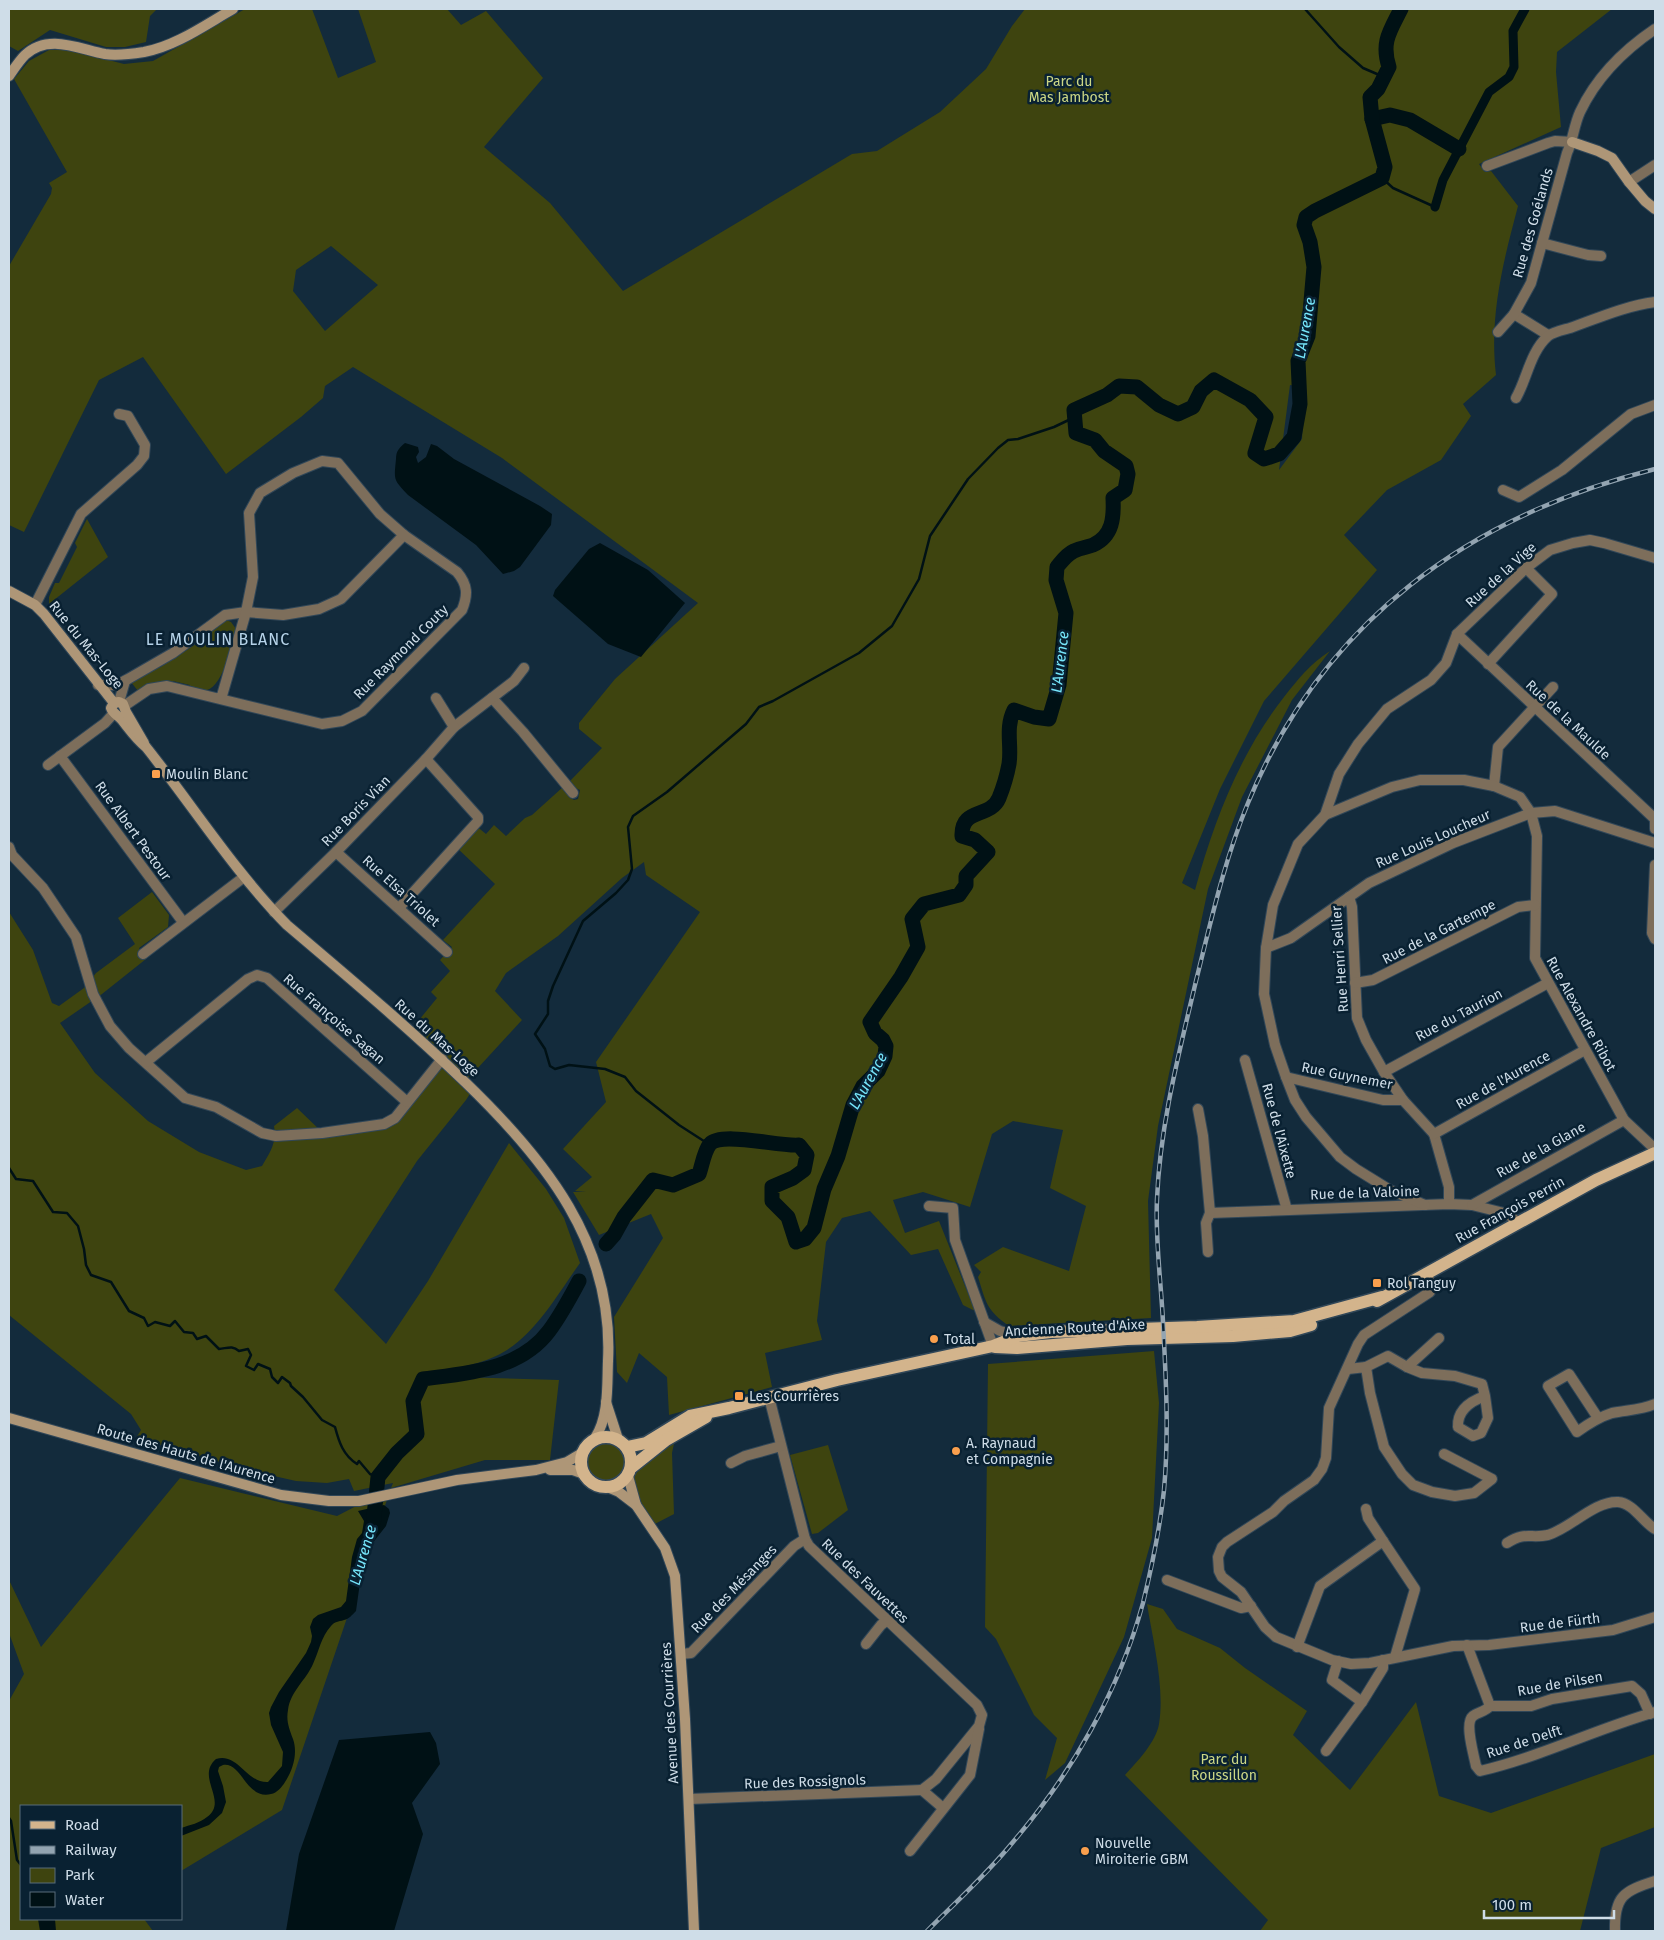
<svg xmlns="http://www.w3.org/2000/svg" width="1664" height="1940" viewBox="0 0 1664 1940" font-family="'Fira Sans',sans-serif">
	<rect width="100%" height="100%" fill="#132b3c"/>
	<g fill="#3e440f" fill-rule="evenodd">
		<polygon points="9,9 157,9 150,16 146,42 125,47 106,47 50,30 18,51 9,46"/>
		<path d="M245 9H312L338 78 376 62 358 9H447L461 25 486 11 543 78 484 147 550 203 623 291 852 154 877 151 940 112 986 69 1012 26 1025 9H1612L1557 52 1556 72 1561 127 1479 164 1485 172 1491 171 1518 206C1503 263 1489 316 1496 375L1463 404 1471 416 1441 460 1387 490 1344 535 1377 570 1264 701 1220 789 1182 883 1195 890C1214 821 1240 753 1284 697 1299 678 1310 664 1330 651L1292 700 1242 797 1208 889 1158 1126 1148 1201 1151 1318 1009 1326C986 1310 986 1302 978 1277L981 1272 974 1265 1003 1247 1069 1271 1086 1206 1050 1188 1063 1130 1013 1121 992 1134 970 1207 923 1192 893 1200 905 1233 939 1221 975 1311 963 1305 938 1249 911 1255 870 1211 842 1218 826 1242 817 1321 822 1340 765 1353 772 1387 669 1415 667 1377 639 1353 627 1383 617 1372 614 1317 663 1238 651 1214 599 1235 573 1192H586L575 1191 592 1177 563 1149 606 1102 596 1062 700 912 646 875 644 862 622 878 558 936 506 973 495 991 522 1020 465 1082 473 1089 466 1100 417 1161 334 1290 386 1344 428 1281 509 1143 546 1189 564 1218 580 1263C557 1295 533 1339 496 1356 473 1367 447 1369 423 1376L559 1380 550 1460H485L391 1488 282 1810 181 1871V1806H21V1919H144L153 1931H9V1701L24 1674 9 1633V1580L41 1647 180 1478 337 1516 391 1488 393 1483 354 1491 349 1479 327 1483 296 1481 248 1470 136 1438 141 1430 131 1414 9 1315V912L33 950 52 1003 59 1006 84 988 96 973 135 944 118 918 152 892 169 915 168 927 139 948 146 959 102 994 60 1023 95 1073 148 1121 199 1152 246 1170 262 1166C270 1152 277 1143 274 1126L297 1108 323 1133 384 1124 442 1059 410 1031 437 998 431 992 450 971 440 960 452 947 443 940 495 884 455 846 475 825 486 834 494 825 506 836 525 818 532 815 563 787 567 791 569 797 574 800 578 799 580 790 573 787 570 781 602 748 579 729V723L615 679 698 603 502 458 353 367 325 386 323 398 301 417 226 474 143 357 99 380 24 532 9 525V266L51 194 52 188 49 183 67 172 14 79 29 61 49 50H69L124 64 153 61ZM331 246 378 285 325 331 293 291 296 270ZM1290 385 1305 387 1302 439 1279 470Z"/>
		<polygon points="87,519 108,557 49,604 49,597 55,583 59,583 77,547 75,543"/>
		<path d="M226 620 231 622 236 629C231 645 223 693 201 691 198 691 193 689 190 688V685L173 681 172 684 155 682 138 691 131 682 157 666 159 668 202 640 200 637Z"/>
		<polygon points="1154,1351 1159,1403 1152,1538 1124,1637 1065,1763 1045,1780 1057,1738 1034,1715 996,1639 985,1627 988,1364"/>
		<polygon points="676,1434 672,1453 674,1514 651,1526 636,1505 630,1471"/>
		<circle cx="606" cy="1462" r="19"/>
		<polygon points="828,1445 848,1510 818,1533 812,1534 790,1455"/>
		<path d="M1147 1604 1163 1609 1177 1629 1220 1648 1245 1668 1307 1711 1293 1735 1350 1790 1416 1702 1439 1796 1491 1813 1655 1754V1827L1601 1848 1580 1931H1260L1268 1920 1125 1775C1137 1762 1156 1742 1159 1724 1165 1688 1153 1641 1147 1604Z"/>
	</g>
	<g fill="#001115">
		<path d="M405 443 418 447 419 452 416 457 418 463 426 457 431 444 437 446 454 459 540 506 552 514 551 525 520 567 514 571 503 574 476 545 408 495C393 479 394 480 396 459 396 451 399 448 405 443Z"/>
		<polygon points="600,543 648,570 685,603 641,657 608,644 553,596 555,590 589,549"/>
		<path d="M384 1505 389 1509 390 1513 386 1526 371 1545 362 1568 356 1611C352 1615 349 1619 344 1620 338 1622 335 1621 331 1626 321 1637 319 1651 313 1664 306 1680 290 1692 288 1710 286 1721 289 1728 293 1739 298 1753 293 1770 285 1782 282 1787 277 1793 271 1794 246 1800 242 1762 223 1765L219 1767 218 1771 223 1786 226 1802 222 1813 209 1825 181 1836V1828C190 1825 200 1823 207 1817 229 1801 195 1777 216 1759 238 1752 246 1783 268 1782L282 1766 283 1752 271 1725 269 1713 271 1707 279 1692 306 1653 311 1642 312 1636 310 1627 313 1619 318 1615 341 1607 346 1601 352 1557 357 1539 362 1533 364 1521 358 1511Z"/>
		<polygon points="430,1732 436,1743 440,1764 412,1803 423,1834 394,1931 286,1931 299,1854 339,1740"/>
		<polygon points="38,1919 55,1919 56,1931 40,1931"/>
	</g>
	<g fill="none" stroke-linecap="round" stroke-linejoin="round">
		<g stroke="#001115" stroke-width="2.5">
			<polyline points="1305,9 1339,47 1363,68 1384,77"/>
			<polyline points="1382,178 1393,188 1435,207"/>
			<polyline points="710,1145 679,1125 636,1091 625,1077 605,1069 569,1065 555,1069 550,1066 545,1049 535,1034 548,1014 548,1001 553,986 583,921 616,893 628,880 632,869 628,827 633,816 667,792 746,724 759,707 773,701 859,653 892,626 919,579 930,536 968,479 998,448 1008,440 1018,439 1054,427 1075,417"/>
			<path d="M9 1168 16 1179 33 1181 53 1212 67 1213 78 1226 84 1249 86 1265 91 1275 111 1282 129 1311 144 1318 148 1326 155 1322 170 1326 175 1321 184 1332 193 1333 197 1339 206 1336 219 1349C228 1348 232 1345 239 1351L248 1349 251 1355 246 1366 254 1370 258 1364 270 1369 272 1377 278 1383 282 1377 290 1383 291 1386 303 1397 322 1420 335 1427C339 1442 343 1455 357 1464L359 1461 370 1474 378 1477"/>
			<polyline points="9,1818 11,1821 17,1860 21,1865"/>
		</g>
		<polyline stroke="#001115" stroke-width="9" points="1435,207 1443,180 1489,92 1509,77 1514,67 1513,31 1525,9"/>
		<g stroke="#001115" stroke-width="15">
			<polyline points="1372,119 1390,115 1410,120 1459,149"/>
			<path d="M606 1244 614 1235 624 1217 653 1180 673 1185 699 1174C702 1166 704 1151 710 1144 722 1131 780 1147 799 1145L807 1155 804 1170 793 1178 772 1187V1201L788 1217 796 1242 805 1239 814 1228 824 1189 838 1156 853 1105 863 1086 878 1071 885 1056 886 1046 883 1040 875 1033 870 1022 901 977 918 947 912 919 924 904 959 895 966 885V876L988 852 975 840 962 836C961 807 990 819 999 798 1003 788 1007 775 1009 764 1012 746 1005 728 1014 710L1034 717 1049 719 1059 685 1066 613 1056 580 1057 567C1062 561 1067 554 1074 551 1080 548 1087 547 1093 545 1113 536 1114 517 1113 498L1125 490 1128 474 1126 466 1104 451 1095 440 1076 433 1074 410 1107 395 1119 386 1137 387 1159 405 1178 414 1193 407 1201 391 1214 380 1250 400 1266 417 1255 453 1264 459 1279 454 1294 437 1300 404 1298 361 1308 336 1314 267 1310 242 1304 225 1306 217 1315 211 1382 178 1385 167 1372 119 1370 97 1378 89 1389 67C1381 42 1390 31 1401 9"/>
			<path d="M373 1526 378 1477 397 1453 417 1434 413 1401 423 1379C468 1373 520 1370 549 1331 561 1315 570 1298 579 1281"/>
		</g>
		<defs>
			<g id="street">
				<polyline points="1487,166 1548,143 1555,141 1572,142"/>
				<polyline points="1629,182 1655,165"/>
				<polyline points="1542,243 1588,255 1601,256"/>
				<polyline points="1514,314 1548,335"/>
				<path d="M1498 332 1514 314 1531 283 1567 153C1573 140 1574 125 1580 112 1596 78 1624 50 1655 29"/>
				<path d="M1516 398C1527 379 1530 352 1548 336 1553 332 1563 330 1570 328 1598 318 1625 306 1655 302"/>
				<polyline points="1503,490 1519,497 1562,470 1631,414 1655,405"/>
				<polyline points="35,605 81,514 137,465 144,456 145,445 128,416 119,414"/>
				<polyline points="1457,634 1655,819 1655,829"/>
				<polyline points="1488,664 1552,594 1526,568"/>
				<polyline points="98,685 117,685 128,679 173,653 225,615 246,612 283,615 319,609 341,599 404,535"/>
				<polyline points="492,698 523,732 573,793"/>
				<polyline points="119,702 125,681"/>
				<path d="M124 706 149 689 167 686 322 724 342 721 362 711 462 610C468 595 468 585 457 572L404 535 380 514 338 463 322 461 293 473 260 493 249 513 253 577 246 612 221 699"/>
				<polyline points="454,727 514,681 524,668"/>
				<polyline points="60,756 183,922"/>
				<polyline points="48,765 105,723 114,713"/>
				<polyline points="1494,786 1498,747 1553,687"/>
				<polyline points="1325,815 1392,787 1420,780 1464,780 1494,786 1520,797 1531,813 1537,836 1535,958 1624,1120 1655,1149"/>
				<polyline points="9,847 12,855 43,888 76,937 93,994 110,1026 129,1048 185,1098 216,1107 262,1133 276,1136 322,1133 384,1124 395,1118 442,1059"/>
				<polyline points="336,852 447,952"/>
				<polyline points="1655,865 1652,933 1655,939"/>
				<polyline points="1349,897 1352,907 1357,1018 1366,1040 1384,1072 1403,1100 1434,1134 1449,1187 1449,1204"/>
				<polyline points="399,908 478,821 478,817 426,759"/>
				<polyline points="274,912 336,852 426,759 454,727 436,698"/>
				<polyline points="1266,948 1291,938 1369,883 1453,843 1531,813 1555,811 1655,843"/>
				<polyline points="143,954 244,877"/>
				<polyline points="1355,983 1373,980 1518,907 1535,905"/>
				<polyline points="1245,1060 1287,1210"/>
				<polyline points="146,1062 248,979 257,975 267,978 407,1102"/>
				<polyline points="1384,1072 1548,983"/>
				<polyline points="1286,1077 1383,1100 1403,1100"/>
				<polyline points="1198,1109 1203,1136 1210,1213 1449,1204 1472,1205 1508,1214 1518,1223"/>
				<polyline points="1434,1134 1585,1050"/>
				<polyline points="1425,1205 1390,1190 1356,1169 1340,1157 1306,1117 1295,1100 1286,1077 1275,1045 1264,994 1266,948 1273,905 1298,844 1325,815 1339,774 1358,744 1387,709 1431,680 1446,663 1457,634 1526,568 1550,550 1573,543 1590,540 1604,543 1655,558"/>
				<polyline points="1472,1205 1624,1120"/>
				<polyline points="929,1206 953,1208 955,1240 993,1346"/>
				<polyline points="1208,1252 1206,1223 1210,1213"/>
				<polyline points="1426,1273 1430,1282 1430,1292 1364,1335 1358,1344 1329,1408 1326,1458 1322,1469 1314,1480 1284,1501 1273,1512 1227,1542 1222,1547 1218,1557 1219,1571 1222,1577 1241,1592 1265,1627 1276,1637 1332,1660 1351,1664 1370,1663 1453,1646 1489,1645 1613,1630 1655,1617"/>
				<polyline points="984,1322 1000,1331 1018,1336"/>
				<path d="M1366 1367 1388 1356 1407 1367 1422 1373 1455 1376 1482 1384 1485 1396C1471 1401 1457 1410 1458 1427L1473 1436 1481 1433 1488 1418 1485 1396"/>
				<polyline points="1407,1367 1439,1338"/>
				<polyline points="1348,1369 1366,1367 1370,1393 1384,1447 1402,1474 1413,1485 1432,1492 1455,1496 1474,1493 1492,1479 1444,1454"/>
				<polyline points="769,1397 805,1539 809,1546 977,1705 982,1715 979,1726 936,1779 922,1790"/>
				<path d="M1598 1418 1569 1374 1548 1386 1577 1432C1588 1424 1599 1417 1612 1413 1627 1410 1641 1410 1655 1404"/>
				<polyline points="731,1463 745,1456 781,1446"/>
				<polyline points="1366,1509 1368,1518 1383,1541"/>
				<path d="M1507 1543C1526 1531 1530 1539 1548 1535 1571 1528 1594 1501 1618 1502 1633 1503 1643 1522 1655 1529"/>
				<polyline points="1167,1580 1241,1608 1251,1606"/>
				<polyline points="866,1644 881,1625 886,1621"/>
				<polyline points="1467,1645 1490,1706 1531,1706 1552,1699 1632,1686 1641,1694 1650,1714"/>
				<polyline points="1297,1647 1320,1586 1383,1541 1415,1589 1395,1657"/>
				<polyline points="681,1654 691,1653 794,1546 805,1539"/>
				<polyline points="1362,1702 1383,1668 1383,1660"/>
				<path d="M1490 1706C1485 1712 1478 1712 1473 1716 1464 1723 1474 1755 1476 1766L1480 1771C1540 1757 1596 1729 1655 1712"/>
				<polyline points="1326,1751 1362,1702 1332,1680 1338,1661"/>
				<polyline points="922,1790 943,1808"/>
				<polyline points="689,1799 922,1790"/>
				<polyline points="910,1851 970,1775 979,1729"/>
				<path d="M1615 1931C1614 1896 1624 1891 1655 1881"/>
			</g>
			<g id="secondary">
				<path d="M9 76C14 69 19 61 25 55 48 33 79 49 105 54 118 56 131 54 144 52 176 46 205 25 233 9"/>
				<polyline points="1572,142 1598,151 1612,158 1629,182 1645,201 1655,209"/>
				<polyline points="9,591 35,605 44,614 114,703"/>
				<path d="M114 703 111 708C113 714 118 715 122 720 130 730 136 739 146 747 193 806 234 871 287 925 347 976 408 1027 465 1082 545 1159 614 1244 608 1361 607 1386 609 1417 595 1438"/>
				<polyline points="114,703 119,702 123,704 126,712 144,743"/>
				<polyline points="606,1402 618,1439"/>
				<polyline points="9,1418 281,1495 329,1501 359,1501 457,1480 536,1470 567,1462 582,1453"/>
				<polyline points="550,1470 573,1470 584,1474"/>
				<polyline points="628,1476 636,1505"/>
				<polyline points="607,1487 619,1492 636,1505 665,1548 675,1576 685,1719 694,1931"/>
			</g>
			<g id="primary">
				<polyline points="1377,1301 1596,1180 1655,1153"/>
				<polyline points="995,1347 1017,1348 1127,1339 1233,1336 1290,1331 1311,1325"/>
				<circle cx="606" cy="1462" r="25"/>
				<polyline points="627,1447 646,1443 690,1416 729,1408 837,1380 993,1346 1018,1336 1050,1332 1197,1327 1294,1321 1382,1297"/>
				<polyline points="632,1467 666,1440 706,1417"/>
			</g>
		</defs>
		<use href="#street" stroke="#314758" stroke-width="12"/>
		<use href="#secondary" stroke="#314758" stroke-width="12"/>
		<use href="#primary" stroke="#314758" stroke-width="15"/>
		<use href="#street" stroke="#7d6e5b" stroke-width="10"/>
		<use href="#secondary" stroke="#ae9677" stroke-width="10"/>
		<use href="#primary" stroke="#d3b48c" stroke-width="12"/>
		<defs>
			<path id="rail" d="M927 1931C956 1902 987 1874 1013 1842 1072 1773 1119 1691 1143 1603 1152 1566 1160 1528 1164 1490 1169 1435 1166 1378 1163 1322 1161 1281 1155 1240 1157 1199 1160 1125 1179 1053 1196 981 1211 921 1224 861 1248 803 1322 622 1469 516 1655 469"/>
		</defs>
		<use href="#rail" stroke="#93a4b1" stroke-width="4.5"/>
		<use href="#rail" stroke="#092132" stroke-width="2.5" stroke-dasharray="8" stroke-linecap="butt"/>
	</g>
	<g fill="#f99f4d" stroke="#092132" stroke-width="2">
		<rect x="151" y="769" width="10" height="10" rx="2.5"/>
		<rect x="1372" y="1278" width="10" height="10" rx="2.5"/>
		<circle cx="934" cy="1339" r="5"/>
		<rect x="734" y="1391" width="10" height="10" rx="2.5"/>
		<circle cx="956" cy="1451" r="5"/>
		<circle cx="1085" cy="1851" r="5"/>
	</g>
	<g text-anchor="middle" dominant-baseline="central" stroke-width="5" stroke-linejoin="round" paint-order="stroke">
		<g font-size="14" fill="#ccd785" stroke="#092132">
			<text x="1069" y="81">Parc du<tspan x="1069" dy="16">Mas Jambost</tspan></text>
			<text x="1224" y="1759">Parc du<tspan x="1224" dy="16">Roussillon</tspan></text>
		</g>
		<g font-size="14" fill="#cfdde8" stroke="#092132">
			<text transform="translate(1533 223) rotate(-74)">Rue des Goélands</text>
			<text transform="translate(1501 575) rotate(-42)">Rue de la Vige</text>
			<text transform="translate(86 645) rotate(51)">Rue du Mas-Loge</text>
			<text transform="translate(401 652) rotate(-45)">Rue Raymond Couty</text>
			<text transform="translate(1568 720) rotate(43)">Rue de la Maulde</text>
			<text transform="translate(356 811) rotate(-46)">Rue Boris Vian</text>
			<text transform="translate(133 831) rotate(54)">Rue Albert Pestour</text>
			<text transform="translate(1433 839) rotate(-24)">Rue Louis Loucheur</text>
			<text transform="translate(401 891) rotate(42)">Rue Elsa Triolet</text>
			<text transform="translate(1439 932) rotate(-27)">Rue de la Gartempe</text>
			<text transform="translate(1340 959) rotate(-94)">Rue Henri Sellier</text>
			<text transform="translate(1581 1014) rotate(61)">Rue Alexandre Ribot</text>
			<text transform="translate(1459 1015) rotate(-28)">Rue du Taurion</text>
			<text transform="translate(334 1019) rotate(41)">Rue Françoise Sagan</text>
			<text transform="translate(437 1038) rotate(42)">Rue du Mas-Loge</text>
			<text transform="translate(1347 1076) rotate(11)">Rue Guynemer</text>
			<text transform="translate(1503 1080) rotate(-29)">Rue de l'Aurence</text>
			<text transform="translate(1279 1131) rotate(75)">Rue de l'Aixette</text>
			<text transform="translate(1541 1150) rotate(-29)">Rue de la Glane</text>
			<text transform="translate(1365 1193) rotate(-2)">Rue de la Valoine</text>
			<text transform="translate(1510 1210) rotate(-29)">Rue François Perrin</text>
			<text transform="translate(1075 1328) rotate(-3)">Ancienne Route d'Aixe</text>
			<text transform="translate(186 1454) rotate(16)">Route des Hauts de l'Aurence</text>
			<text transform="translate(865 1581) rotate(44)">Rue des Fauvettes</text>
			<text transform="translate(734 1589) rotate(-46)">Rue des Mésanges</text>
			<text transform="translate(1560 1623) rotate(-7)">Rue de Fürth</text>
			<text transform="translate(1560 1684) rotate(-10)">Rue de Pilsen</text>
			<text transform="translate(670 1713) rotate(-93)">Avenue des Courrières</text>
			<text transform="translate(1524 1742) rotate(-18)">Rue de Delft</text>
			<text transform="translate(805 1782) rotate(-2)">Rue des Rossignols</text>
		</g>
		<g font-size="14" fill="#cfdde8" stroke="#092132" text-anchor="start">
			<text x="166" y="774">Moulin Blanc</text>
			<text x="1387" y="1283">Rol Tanguy</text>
			<text x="944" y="1339">Total</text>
			<text x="749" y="1396">Les Courrières</text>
			<text x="966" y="1443">A. Raynaud<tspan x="966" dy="16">et Compagnie</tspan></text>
			<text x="1095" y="1843">Nouvelle<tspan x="1095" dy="16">Miroiterie GBM</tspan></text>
		</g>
		<g font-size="15" font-style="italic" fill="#76e6fb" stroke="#092132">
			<text transform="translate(1305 328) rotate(-80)">L'Aurence</text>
			<text transform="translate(1060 662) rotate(-83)">L'Aurence</text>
			<text transform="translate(868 1081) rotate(-61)">L'Aurence</text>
			<text transform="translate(363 1555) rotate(-74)">L'Aurence</text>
		</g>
		<g font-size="16" letter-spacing="1" fill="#b6d3e9" stroke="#092132">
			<text x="218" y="639">LE MOULIN BLANC</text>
		</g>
	</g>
	<rect width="1664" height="1940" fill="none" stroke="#cfdde8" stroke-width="20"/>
	<rect x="20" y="1805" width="162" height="115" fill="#092132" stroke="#586c7b"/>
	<rect x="30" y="1821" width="25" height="8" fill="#d3b48c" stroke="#586c7b"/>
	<text x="65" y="1830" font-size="15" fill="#cfdde8">Road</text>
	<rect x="30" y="1846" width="25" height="8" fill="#93a4b1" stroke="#586c7b"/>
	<text x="65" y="1855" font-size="15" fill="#cfdde8">Railway</text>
	<rect x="30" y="1868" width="25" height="15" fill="#3e440f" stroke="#586c7b"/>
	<text x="65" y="1880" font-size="15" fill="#cfdde8">Park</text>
	<rect x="30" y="1892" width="25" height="15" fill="#001115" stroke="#586c7b"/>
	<text x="65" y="1905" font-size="15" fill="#cfdde8">Water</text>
	<path d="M1484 1910v8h130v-8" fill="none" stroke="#cfdde8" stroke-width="2.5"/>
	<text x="1492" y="1910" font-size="15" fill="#cfdde8" stroke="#092132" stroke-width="4" paint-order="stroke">100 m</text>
</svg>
